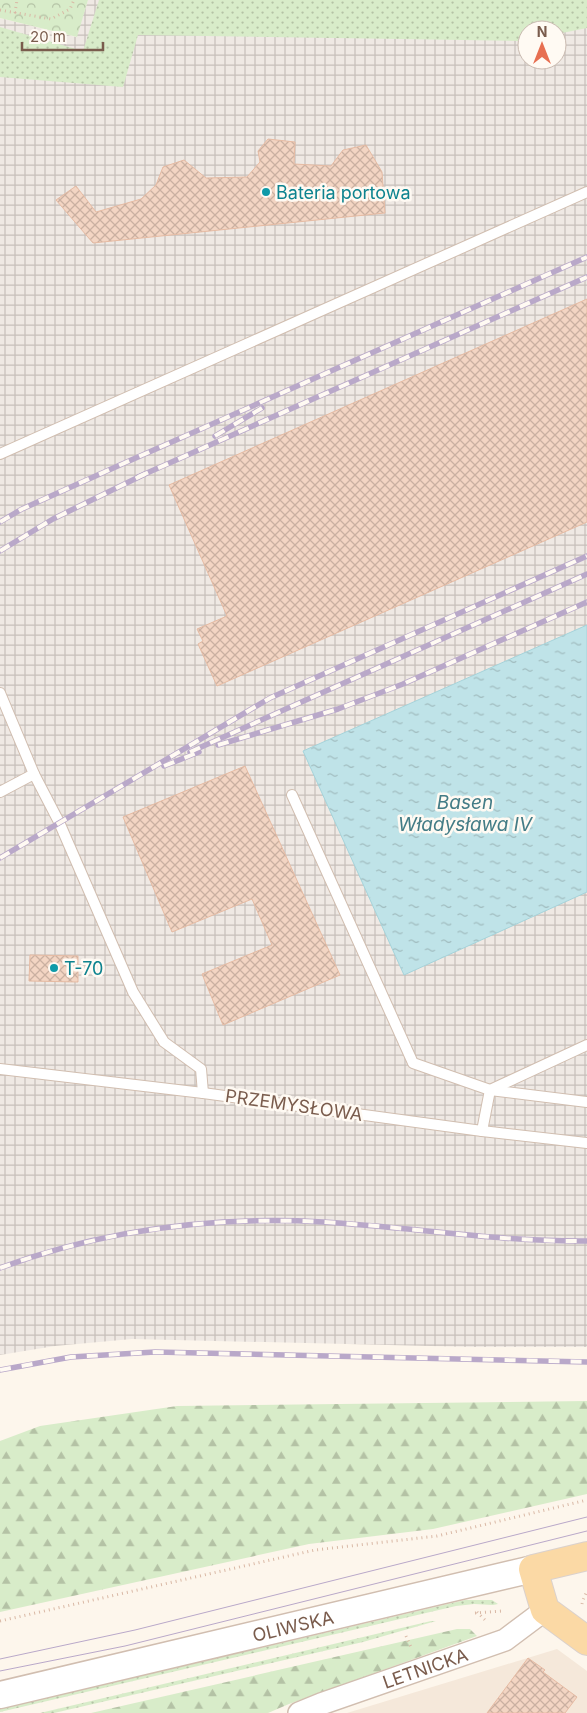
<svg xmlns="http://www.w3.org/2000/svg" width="587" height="1713" viewBox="0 0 587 1713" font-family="Inter,sans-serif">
	<defs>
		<pattern id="industrial-grid" width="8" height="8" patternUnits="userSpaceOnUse" patternTransform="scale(1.25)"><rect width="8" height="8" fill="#efe9e4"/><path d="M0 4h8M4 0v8" fill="none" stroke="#c7c0bb"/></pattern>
		<pattern id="grass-dots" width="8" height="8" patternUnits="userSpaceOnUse" patternTransform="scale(1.25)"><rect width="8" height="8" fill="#d8ecc9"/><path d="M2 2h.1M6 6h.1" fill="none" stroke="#b4c2a5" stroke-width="1.8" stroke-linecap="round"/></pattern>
		<pattern id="forest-firs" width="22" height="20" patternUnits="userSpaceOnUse" patternTransform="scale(1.25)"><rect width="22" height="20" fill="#d8ecc9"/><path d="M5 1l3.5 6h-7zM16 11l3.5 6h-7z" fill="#b4c2a5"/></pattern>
		<pattern id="park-crowns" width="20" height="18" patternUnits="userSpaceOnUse" patternTransform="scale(1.25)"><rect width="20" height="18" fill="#d8ecc9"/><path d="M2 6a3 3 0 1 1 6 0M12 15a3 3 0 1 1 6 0" fill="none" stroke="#b4c2a5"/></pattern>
		<pattern id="water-ripples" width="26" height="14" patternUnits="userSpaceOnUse" patternTransform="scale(1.25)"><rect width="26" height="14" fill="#bfe3e8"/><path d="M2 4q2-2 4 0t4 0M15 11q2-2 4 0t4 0" fill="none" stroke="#a0bbbe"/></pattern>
		<pattern id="building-cross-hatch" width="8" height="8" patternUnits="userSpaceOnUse" patternTransform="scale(1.25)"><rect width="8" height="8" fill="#f3d5c3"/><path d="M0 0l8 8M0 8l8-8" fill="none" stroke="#cab0a1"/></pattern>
	</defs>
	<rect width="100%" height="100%" fill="#fdf6ec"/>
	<polygon fill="#f5e8da" points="557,1649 587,1671 587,1713 347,1713"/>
	<path fill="url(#industrial-grid)" fill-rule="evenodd" d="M88 0H587V1347H472L132 1339 55 1346 0 1355V18L76 37ZM527 30H557V60H527Z"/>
	<g fill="url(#grass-dots)">
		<polygon points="99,0 587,0 587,28 557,34 557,30 527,30 527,40 521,41 138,35 123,87 0,77 0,27 83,51"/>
		<polygon points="465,1600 492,1600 498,1604 493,1605 474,1604 456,1606 0,1712 0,1709"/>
		<polygon points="431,1621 436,1621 363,1642 54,1713 40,1713"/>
	</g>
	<g fill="url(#forest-firs)">
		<polygon points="587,1401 587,1494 433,1529 309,1544 0,1612 0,1441 40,1426 177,1406"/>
		<polygon points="457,1629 470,1629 477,1636 289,1704 268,1713 91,1713"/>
	</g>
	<polygon fill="url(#park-crowns)" points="0,0 88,0 77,37 0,18"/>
	<polygon fill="url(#water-ripples)" stroke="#a5d3da" points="587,625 587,892 404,975 303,751"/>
	<g fill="url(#building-cross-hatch)" stroke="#e6bba3">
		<polygon points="268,139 295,142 294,164 331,166 343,150 366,145 382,172 385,213 93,243 56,200 76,186 96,212 141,199 156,185 163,167 184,160 206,178 247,177 260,162 258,151"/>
		<polygon points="587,299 587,522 217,686 198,644 203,641 197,629 227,616 169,485"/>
		<polygon points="245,766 340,975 223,1025 202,974 272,945 252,899 172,932 123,817"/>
		<polygon points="30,955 78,956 78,982 29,981"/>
		<polygon points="528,1658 545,1670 543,1672 577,1697 565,1713 487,1713"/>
	</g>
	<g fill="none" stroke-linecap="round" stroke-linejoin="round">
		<defs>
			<g id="service">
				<polyline points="0,454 587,192"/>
				<polyline points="0,693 34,774 0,792"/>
				<polyline points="34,774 59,822 133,992 164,1042 201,1069 203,1093"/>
				<polyline points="292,795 413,1063 490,1090 587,1102"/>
				<polyline points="0,1069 203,1093 482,1131 587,1143"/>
				<polyline points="482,1131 490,1090 587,1045"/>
			</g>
			<g id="minor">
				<path id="s1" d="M299 1713 321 1704 505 1640 545 1610"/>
			</g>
			<g id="tertiary">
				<path id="s2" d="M0 1695 533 1569"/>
			</g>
			<polyline id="primary" points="587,1556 533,1569 545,1610 587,1641"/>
		</defs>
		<use href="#service" stroke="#d1beb0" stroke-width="12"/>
		<use href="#minor" stroke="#d1beb0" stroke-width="24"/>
		<use href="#tertiary" stroke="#d1beb0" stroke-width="29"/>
		<use href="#primary" stroke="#dad1cd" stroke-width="30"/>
		<g stroke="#d9b8a5" stroke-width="3" stroke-dasharray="1 4" stroke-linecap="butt">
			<polyline points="0,10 51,19 70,9 74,0"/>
			<polyline points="15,13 17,0"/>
			<polyline points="582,1604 583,1600 587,1591"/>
			<polyline points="477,1612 487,1622"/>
			<polyline points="475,1613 502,1611"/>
			<polyline points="0,1621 315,1550 437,1536 587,1500"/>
			<polyline points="406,1636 411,1647"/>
		</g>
		<use href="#service" stroke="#fff" stroke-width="10"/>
		<use href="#minor" stroke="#fff" stroke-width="21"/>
		<use href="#tertiary" stroke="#fff" stroke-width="26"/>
		<use href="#primary" stroke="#fbd9a5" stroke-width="28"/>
		<g stroke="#b9a8c9" stroke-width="1">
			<polyline points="0,1659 135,1630 587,1517"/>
			<polyline points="0,1671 125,1646 587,1531"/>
		</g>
		<defs>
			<g id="rail">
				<polyline points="215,436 262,408"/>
				<polyline points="138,477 587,277"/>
				<polyline points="0,522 22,509 120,465 587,257"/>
				<polyline points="0,551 53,519 145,474"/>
				<polyline points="218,745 338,709 403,684 587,602"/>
				<polyline points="190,752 587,574"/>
				<polyline points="164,766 199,752"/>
				<polyline points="0,858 270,698 587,556"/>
				<path d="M0 1268C103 1230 214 1216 323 1222 411 1227 499 1242 587 1241"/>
				<polyline points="0,1370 71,1357 155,1352 587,1362"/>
			</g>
		</defs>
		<use href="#rail" stroke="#b9a8c9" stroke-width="5.5"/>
		<use href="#rail" stroke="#fffaf3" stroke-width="4" stroke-dasharray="11" stroke-linecap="butt"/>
	</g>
	<g fill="#0f9aa8" stroke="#fffaf3" stroke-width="2">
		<circle cx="266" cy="192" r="5"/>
		<circle cx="54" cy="968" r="5"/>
	</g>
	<g text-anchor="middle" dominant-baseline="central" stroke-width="5" stroke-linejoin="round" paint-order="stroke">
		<g font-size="18" fill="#0d838f" stroke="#fffaf3" text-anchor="start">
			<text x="276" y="192">Bateria portowa</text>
			<text x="64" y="968">T-70</text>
		</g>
		<g font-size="18" fill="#7a5c4d" stroke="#fffaf3">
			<text transform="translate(294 1105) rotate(8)">PRZEMYSŁOWA</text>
			<text stroke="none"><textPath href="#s2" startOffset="301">OLIWSKA</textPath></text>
			<text stroke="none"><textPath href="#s1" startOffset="134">LETNICKA</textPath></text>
		</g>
		<g font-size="19" font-style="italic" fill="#437c86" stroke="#fffaf3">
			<text x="465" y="802">Basen<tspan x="465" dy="22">Władysława IV</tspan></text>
		</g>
	</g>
	<g transform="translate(542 45)"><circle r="24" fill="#fffaf3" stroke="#cabbb1"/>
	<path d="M0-4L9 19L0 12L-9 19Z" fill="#e76f51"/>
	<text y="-8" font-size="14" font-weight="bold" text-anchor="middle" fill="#7a5c4d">N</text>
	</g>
	<path d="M22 42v8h81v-8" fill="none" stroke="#7a5c4d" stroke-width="2.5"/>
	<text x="30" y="42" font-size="15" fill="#7a5c4d" stroke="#fffaf3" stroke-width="4" paint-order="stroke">20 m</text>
</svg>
